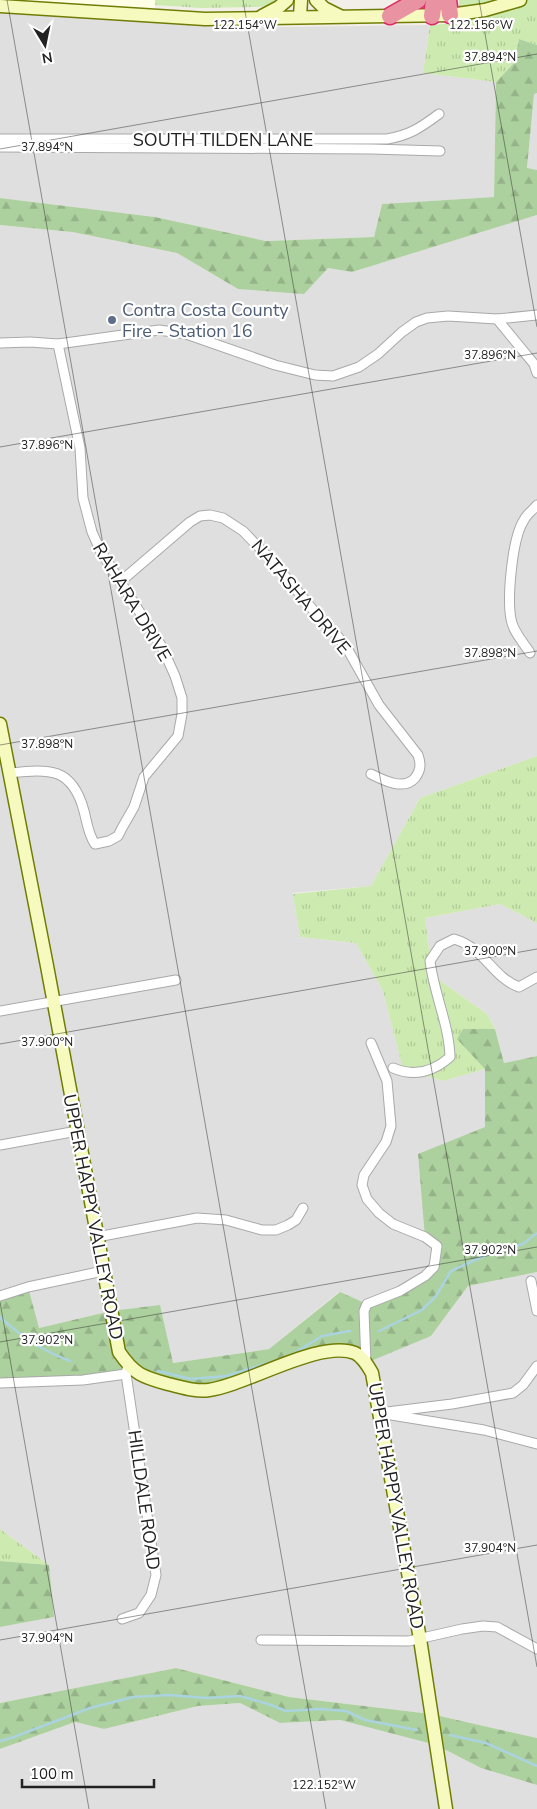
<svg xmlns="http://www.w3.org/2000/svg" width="537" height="1809" viewBox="0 0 537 1809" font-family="'Nunito Sans',sans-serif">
	<defs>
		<pattern id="grass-tufts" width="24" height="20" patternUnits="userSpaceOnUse" patternTransform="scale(1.25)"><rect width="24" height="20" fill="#cdebb0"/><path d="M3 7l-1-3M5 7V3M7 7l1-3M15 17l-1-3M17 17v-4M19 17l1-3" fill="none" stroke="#b0c997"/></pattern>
		<pattern id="forest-firs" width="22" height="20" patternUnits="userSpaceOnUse" patternTransform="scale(1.25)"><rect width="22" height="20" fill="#add19e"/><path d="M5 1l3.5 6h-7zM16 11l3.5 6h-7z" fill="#95b388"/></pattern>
	</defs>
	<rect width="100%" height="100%" fill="#f2efe9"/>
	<g fill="#e0dfdf">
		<polygon points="0,6 205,19 216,28 430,25 423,73 496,82 494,197 382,204 374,237 266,241 155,217 0,198"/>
		<polygon points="534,93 537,93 537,170 527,169"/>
		<polygon points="537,215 537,756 420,798 371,886 293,893 300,937 356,943 383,991 404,1072 417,1073 443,1081 485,1069 485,1127 437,1246 434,1267 367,1304 339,1292 269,1349 173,1363 111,1311 39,1328 0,1296 0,225 72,232 177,253 238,289 328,268 352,272"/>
		<polygon points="500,904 537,923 537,1056 504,1063 495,1029 487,1014 432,975 425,918"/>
		<polygon points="537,1272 537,1738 431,1714 289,1697 176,1668 0,1703 0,1627 54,1617 49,1565 0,1529 0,1383 126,1374 150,1379 289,1363 431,1336 468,1286"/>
		<polygon points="240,1703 280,1723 340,1720 436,1745 481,1768 537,1785 537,1809 0,1809 0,1749 75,1722 104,1729 198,1706"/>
	</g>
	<polygon fill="#ffffe5" points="0,0 155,0 154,17"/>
	<g fill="url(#grass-tufts)">
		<polygon points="155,0 278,0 267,6 258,7 201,8 155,5"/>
		<polygon points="459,0 537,0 537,45 519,39 514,63 496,82 423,73 430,25 458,23"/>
		<polygon points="537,756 537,923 500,904 425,918 432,975 487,1014 495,1029 463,1029 485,1069 443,1081 417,1073 404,1073 383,991 356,943 300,937 293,894 371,886 420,798"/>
		<polygon points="0,1529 49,1565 0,1561"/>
	</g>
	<g fill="url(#forest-firs)">
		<polygon points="519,39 537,45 537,93 534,94 527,168 537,170 537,215 352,272 328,268 304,294 238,289 177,253 72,232 0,225 0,198 155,217 266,241 374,237 382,204 494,197 496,82 514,63"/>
		<polygon points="463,1029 495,1029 504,1063 537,1056 537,1272 468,1286 431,1336 366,1363 339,1351 210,1390 126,1374 0,1383 0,1296 28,1287 39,1328 111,1311 160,1305 173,1363 269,1349 340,1292 367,1304 425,1276 436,1253 425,1237 418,1154 485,1127 485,1069 457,1039"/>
		<polygon points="0,1561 49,1565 54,1617 0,1627"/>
		<polygon points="176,1668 289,1697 431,1714 537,1738 537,1785 481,1768 436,1745 340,1720 280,1723 240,1703 198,1706 104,1729 75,1722 0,1749 0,1703"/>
	</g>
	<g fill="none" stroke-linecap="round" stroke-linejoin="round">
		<g stroke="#aad3df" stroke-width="2.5">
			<path d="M0 1317C23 1338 41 1350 70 1361"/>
			<polyline points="379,1331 422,1310 436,1296 451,1271 486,1255 523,1244 537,1233"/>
			<polyline points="288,1357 322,1336 350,1331"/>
			<polyline points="158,1371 191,1379 226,1376 275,1361"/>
			<polyline points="450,1735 486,1743 537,1766"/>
			<polyline points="0,1741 14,1737 90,1708 133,1697 169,1695 207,1698 240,1696 271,1705 286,1711 320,1709 346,1711 365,1720 417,1730"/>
		</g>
		<defs>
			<g id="street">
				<path d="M0 139H387C410 135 420 128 439 114"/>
				<polyline points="0,147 371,149 440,151"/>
				<polyline points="497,319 534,364 537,373"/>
				<polyline points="0,343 30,342 58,344 159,330 186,334 275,365 315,375 333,376 359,367 378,354 402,332 416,322 427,318 448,316 497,319 537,315"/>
				<path d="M120 582 190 522 200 516 210 515 223 518 243 531 274 563 324 623 336 634 348 650 379 705 418 755C421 764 421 770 415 778 404 791 383 780 371 774"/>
				<path d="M530 653C524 643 513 632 511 619 507 598 512 538 524 520 527 514 533 510 537 505"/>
				<path d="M9 773C48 769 72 766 84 811 87 822 88 834 95 844L109 841 118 836 122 828 134 807 144 777 178 736 182 714V698L175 676 162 647 100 550 92 532 83 498 80 448 58 344"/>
				<polyline points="0,1011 176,980"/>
				<path d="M393 1068C414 1077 433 1072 450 1057 449 1024 434 994 430 961L440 946 454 939C485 948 492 977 519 987L537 977"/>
				<polyline points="0,1145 77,1131"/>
				<polyline points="97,1237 197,1218 226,1220 262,1230 276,1230 288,1225 296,1220 303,1208"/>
				<polyline points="531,1281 537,1311"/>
				<polyline points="0,1296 28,1287 103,1271"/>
				<polyline points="366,1363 364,1311 367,1304 400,1291 425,1276 434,1267 437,1246 425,1237 393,1224 379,1213 367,1199 362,1185 364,1175 386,1142 391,1126 387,1081 371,1043"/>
				<polyline points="537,1366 523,1385 513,1393 452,1404 379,1413 484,1430 537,1444"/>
				<polyline points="0,1383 83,1380 126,1374"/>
				<polyline points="122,1619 139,1613 151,1595 156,1575 126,1374 128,1365"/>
				<polyline points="261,1640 409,1641 462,1629 483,1626 497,1627 537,1649"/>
			</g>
			<g id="secondary">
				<polyline points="316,0 324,8 340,16"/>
				<polyline points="0,6 205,19 450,15 485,10 520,0"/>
				<polyline points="262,16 279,7 287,0"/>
				<polyline points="300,17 301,0"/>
				<path d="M0 724 47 966 119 1352C134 1374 142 1377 168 1384 181 1387 195 1392 209 1390 247 1385 320 1339 355 1353 363 1357 368 1366 372 1373L420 1639 446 1809"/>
			</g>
			<g id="highway">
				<polyline points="448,0 450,15"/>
				<polyline points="390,16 418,0"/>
				<polyline points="432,16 434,0"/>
			</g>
		</defs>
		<use href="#street" stroke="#a9a9a9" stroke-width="11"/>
		<use href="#secondary" stroke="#707d05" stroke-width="15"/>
		<use href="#highway" stroke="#dc2a67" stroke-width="19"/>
		<use href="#street" stroke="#fff" stroke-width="9"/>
		<use href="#secondary" stroke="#f7fabf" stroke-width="12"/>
		<use href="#highway" stroke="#e892a2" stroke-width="16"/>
	</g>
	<path fill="none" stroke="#222" stroke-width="1" stroke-opacity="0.45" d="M7 0 326 1809M243 0 537 1667M479 0 537 327M0 149 537 54M0 447 537 353M0 745 537 651M0 1044 537 949M0 1302 89 1809M0 1342 537 1247M0 1640 537 1545"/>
	<circle fill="#5c6f8a" stroke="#fff" stroke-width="2" cx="112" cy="320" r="5"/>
	<g text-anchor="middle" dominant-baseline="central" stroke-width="4.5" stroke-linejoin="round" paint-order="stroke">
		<g font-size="18" fill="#222" stroke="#fff">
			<text x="223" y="140">SOUTH TILDEN LANE</text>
			<text transform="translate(301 597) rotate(50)">NATASHA DRIVE</text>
			<text transform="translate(132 602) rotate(59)">RAHARA DRIVE</text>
			<text transform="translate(93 1217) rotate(79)">UPPER HAPPY VALLEY ROAD</text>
			<text transform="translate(144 1500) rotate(82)">HILLDALE ROAD</text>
			<text transform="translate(396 1506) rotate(80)">UPPER HAPPY VALLEY ROAD</text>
		</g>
		<g font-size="18" fill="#4e5e75" stroke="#fff" text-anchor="start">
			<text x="122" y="310">Contra Costa County<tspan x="122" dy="21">Fire - Station 16</tspan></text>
		</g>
	</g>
	<g font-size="12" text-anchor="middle" fill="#222" stroke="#fff" stroke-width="4.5" stroke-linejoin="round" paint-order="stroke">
		<text x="481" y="29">122.156°W</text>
		<text x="245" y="29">122.154°W</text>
		<text x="490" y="61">37.894°N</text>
		<text x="47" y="151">37.894°N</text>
		<text x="490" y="359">37.896°N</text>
		<text x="47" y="449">37.896°N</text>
		<text x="490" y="657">37.898°N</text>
		<text x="47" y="748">37.898°N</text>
		<text x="490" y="955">37.900°N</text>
		<text x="47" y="1046">37.900°N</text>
		<text x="490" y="1254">37.902°N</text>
		<text x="47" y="1344">37.902°N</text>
		<text x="490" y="1552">37.904°N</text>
		<text x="47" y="1642">37.904°N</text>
		<text x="324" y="1789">122.152°W</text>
	</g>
	<g transform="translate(45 45) rotate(170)" stroke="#ffffff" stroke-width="4" paint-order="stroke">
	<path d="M0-4L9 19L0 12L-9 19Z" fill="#222222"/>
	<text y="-8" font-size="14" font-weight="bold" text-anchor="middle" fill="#222222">N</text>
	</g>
	<path d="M22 1779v8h132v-8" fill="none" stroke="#222222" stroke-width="2.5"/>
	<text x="30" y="1779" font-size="15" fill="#222222" stroke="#ffffff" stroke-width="4" paint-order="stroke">100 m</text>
</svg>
